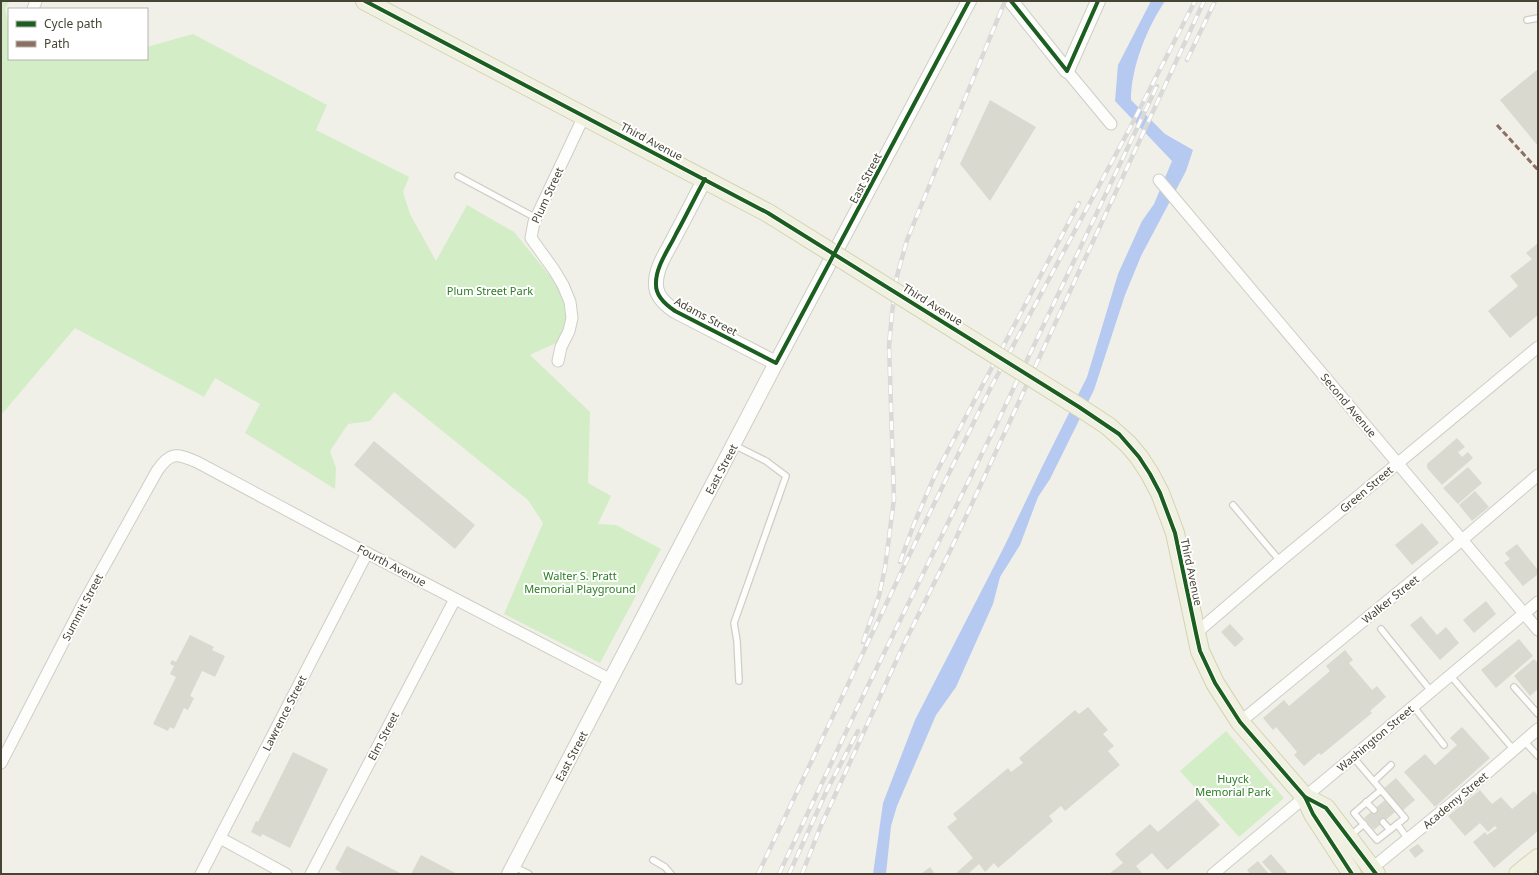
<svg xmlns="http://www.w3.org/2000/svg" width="1539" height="875" viewBox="0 0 1539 875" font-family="'Noto Sans',sans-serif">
	<rect width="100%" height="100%" fill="#f0f0e8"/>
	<g fill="#d3edc6">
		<polygon points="1,1 10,1 5,8 9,26 9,59 147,59 147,47 193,34 327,105 316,130 409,177 403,192 410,214 436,261 467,205 514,232 554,281 564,297 567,319 558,342 530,355 590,412 588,483 611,496 598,524 616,525 661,549 600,663 504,614 543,523 528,500 394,392 370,421 348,424 330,451 336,468 335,489 245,433 260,404 215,378 204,397 75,328 1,415"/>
		<polygon points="1226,731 1284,798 1239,837 1180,771"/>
	</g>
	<path fill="#b5c9f1" d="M1151 1H1165C1147 28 1131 67 1131 100L1165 134 1193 150 1186 171 1141 256 1125 295 1094 390 1050 479 1038 497 1020 545 1000 577 993 604 956 687 936 715 897 806 891 826 886 874H873L883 803 915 720 1005 545 1042 467 1087 377 1118 274 1142 221 1154 204 1172 161 1115 101 1118 65Z"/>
	<g fill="#dad9d0">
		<polygon points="1538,69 1538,146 1500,100"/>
		<polygon points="990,100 1036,127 990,201 960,164"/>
		<polygon points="1538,243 1538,315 1510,338 1488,311 1518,286 1510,276 1532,259 1526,253"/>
		<polygon points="1457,438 1465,447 1458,452 1462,457 1468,452 1473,458 1442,485 1427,468 1427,464"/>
		<polygon points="374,441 475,525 455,549 354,465"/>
		<polygon points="1468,467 1482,483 1458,504 1443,488"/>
		<polygon points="1475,491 1489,507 1472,521 1459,505"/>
		<polygon points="1422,523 1439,543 1412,565 1395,545"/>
		<polygon points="1517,544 1538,570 1538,574 1523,586 1504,563 1510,559 1505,553"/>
		<polygon points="1486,601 1496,614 1474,633 1463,620"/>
		<polygon points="1421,616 1437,635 1446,627 1459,643 1440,660 1410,625"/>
		<polygon points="1230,624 1244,639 1235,647 1221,632"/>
		<polygon points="190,635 214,647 212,650 225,656 215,677 202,671 190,696 194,698 188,710 184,708 174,729 170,727 168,731 153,724 176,677 170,674 174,666 170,664 172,660 176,662"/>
		<polygon points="1519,639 1533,656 1496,688 1481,670"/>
		<polygon points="1345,650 1353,660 1349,663 1372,690 1377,686 1386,697 1370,711 1372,713 1321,755 1319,753 1304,766 1294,755 1297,752 1276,727 1273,730 1263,718 1284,700 1289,706 1330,671 1326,666"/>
		<polygon points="1534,659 1538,663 1538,689 1530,696 1514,676"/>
		<polygon points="1088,707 1108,730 1103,734 1114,746 1108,751 1120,765 1065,811 1061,806 1049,816 1053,821 998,868 994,863 985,872 979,864 968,874 955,874 973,858 947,827 957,819 953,814 1008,768 1011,772 1023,763 1019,758 1075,710 1079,714"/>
		<polygon points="1462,727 1490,758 1435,807 1404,772 1425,754 1435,765 1457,745 1450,738"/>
		<polygon points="293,752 328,769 290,848 262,834 261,837 251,832 256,821 258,822"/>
		<polygon points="1396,778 1415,800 1402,811 1383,789"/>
		<polygon points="1480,790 1492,804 1501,797 1512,809 1534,791 1538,796 1538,831 1494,868 1473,842 1485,832 1487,835 1497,828 1495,826 1488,832 1480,823 1465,836 1448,816"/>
		<polygon points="1197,799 1220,825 1167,870 1152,853 1136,866 1143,874 1109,874 1123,863 1115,854 1150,824 1158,832"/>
		<polygon points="1385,800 1395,812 1374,830 1364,818"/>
		<polygon points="1418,844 1424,851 1415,858 1409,850"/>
		<polygon points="347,846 402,874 344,874 335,869"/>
		<polygon points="1271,854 1288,874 1273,874 1262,862"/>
		<polygon points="421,855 457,874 411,874"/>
		<polygon points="1258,861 1269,874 1250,874 1247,870"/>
		<polygon points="930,867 935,874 921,874"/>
	</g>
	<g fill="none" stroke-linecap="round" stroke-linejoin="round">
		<defs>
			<g id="service">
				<polyline points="1527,20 1538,18"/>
				<polyline points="458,176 536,218"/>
				<polyline points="734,445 766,461 786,476 734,623 737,641 739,681"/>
				<polyline points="1233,505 1280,561"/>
				<polyline points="1381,629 1431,691"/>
				<polyline points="1450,675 1514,750"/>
				<polyline points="1514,687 1538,714"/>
				<polyline points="1413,706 1444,745"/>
				<polyline points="1524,741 1538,756"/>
				<polyline points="1353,757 1405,818 1377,840 1354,813 1381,790"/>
				<polyline points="1374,781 1391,765"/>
				<polyline points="1366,802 1374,810"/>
				<polyline points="1383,822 1390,830"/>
				<polyline points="1397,824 1408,839"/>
				<polyline points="1350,836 1364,824"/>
				<polyline points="653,860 665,867 671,874"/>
				<polyline points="513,866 529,874"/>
			</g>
			<g id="minor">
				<polyline points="33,9 36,1"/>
				<polyline points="1067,71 1111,124"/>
				<polyline points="1159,180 1538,630"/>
				<polyline points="558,361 561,347 569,331 572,318 570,302 563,285 554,270 531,238 534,222 584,116"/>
				<polyline points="1196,633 1280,561 1538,347"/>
				<polyline points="1240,722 1462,540 1538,475"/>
				<path d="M1 763 83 604 157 471C170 452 176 453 197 462L367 553 611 680"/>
				<polyline points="220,838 286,874"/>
				<polyline points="1371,869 1458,798 1538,729"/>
				<polyline points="201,874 367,553"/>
				<polyline points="311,874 455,599"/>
				<polyline points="1213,874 1538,602"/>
			</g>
			<g id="tertiary">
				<polyline points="1011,1 1067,71 1098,1"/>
				<path d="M705 179C695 197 686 216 676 234 669 249 655 267 656 285 656 296 666 305 675 311L776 363"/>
				<polyline points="509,874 776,363 969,1"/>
			</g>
			<g id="primary">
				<polyline points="365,1 768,213"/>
				<polyline points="1128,444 1139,457 1150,474 1160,493 1168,514 1175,533 1200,651 1215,683 1240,722 1305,797 1313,814 1352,874"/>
				<polyline points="1305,797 1326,808 1376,874"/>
				<polyline points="1518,874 1538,858"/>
			</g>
		</defs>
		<use href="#service" stroke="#cecec6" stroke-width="8"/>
		<use href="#minor" stroke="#cecec6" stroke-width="13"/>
		<use href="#tertiary" stroke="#cecec6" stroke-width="16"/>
		<use href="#primary" stroke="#d4d3b4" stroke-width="20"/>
		<use href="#service" stroke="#fdfdfc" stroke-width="5.5"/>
		<use href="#minor" stroke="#fdfdfc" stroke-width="11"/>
		<use href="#tertiary" stroke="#fdfdfc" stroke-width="14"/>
		<use href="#primary" stroke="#f1f1e2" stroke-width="18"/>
		<defs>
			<g id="rail">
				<polyline points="1187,60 1215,1"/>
				<polyline points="900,562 914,524 935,475 1079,203"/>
				<polyline points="863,642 879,596 885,568 894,499 889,346 892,313 897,276 907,240 1005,1"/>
				<polyline points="758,874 917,539 990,389 1131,126 1195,1"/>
				<polyline points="779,874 863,696 999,419 1157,86"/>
				<polyline points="789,874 827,790 858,731"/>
				<polyline points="802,874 820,828 903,646 951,549 1204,1"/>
			</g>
		</defs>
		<use href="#rail" stroke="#d9d9d8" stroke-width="4.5"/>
		<use href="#rail" stroke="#fff" stroke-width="3" stroke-dasharray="9" stroke-linecap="butt"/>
		<defs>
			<polyline id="primary-bridge" points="768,213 1079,407 1108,426 1128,444"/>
		</defs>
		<use href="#primary-bridge" stroke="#d4d3b4" stroke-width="20" stroke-linecap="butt"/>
		<use href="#primary-bridge" stroke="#f1f1e2" stroke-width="18"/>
		<polyline stroke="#8d6e63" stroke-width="3" stroke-dasharray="6 3" stroke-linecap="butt" points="1497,125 1538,170"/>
		<defs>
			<g id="cycleway">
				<polyline points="365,1 768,213 1079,407 1119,434 1139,457 1150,474 1160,493 1175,533 1196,633 1200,651 1215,683 1240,722 1305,797 1313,814 1352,874"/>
				<polyline points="1011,1 1067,71 1098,1"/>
				<path d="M705 179C695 197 686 216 676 234 669 249 655 267 656 285 656 296 666 305 675 311L776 363 969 1"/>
				<polyline points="1305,797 1326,808 1376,874"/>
			</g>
		</defs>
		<use href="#cycleway" stroke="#fff" stroke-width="6"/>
		<use href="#cycleway" stroke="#1b5e20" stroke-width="4"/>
	</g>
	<g text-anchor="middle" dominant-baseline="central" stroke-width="4" stroke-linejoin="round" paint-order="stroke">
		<g font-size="11" fill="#464434" stroke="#fff">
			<text transform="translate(652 141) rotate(28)">Third Avenue</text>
			<text transform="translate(865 178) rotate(-62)">East Street</text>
			<text transform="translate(547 195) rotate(-65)">Plum Street</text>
			<text transform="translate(933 304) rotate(32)">Third Avenue</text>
			<text transform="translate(706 316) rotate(28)">Adams Street</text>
			<text transform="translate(1349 405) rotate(50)">Second Avenue</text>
			<text transform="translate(721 469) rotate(-62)">East Street</text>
			<text transform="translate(1366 489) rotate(-40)">Green Street</text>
			<text transform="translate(392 565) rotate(28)">Fourth Avenue</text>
			<text transform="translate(1192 572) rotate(78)">Third Avenue</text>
			<text transform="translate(1390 599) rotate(-39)">Walker Street</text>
			<text transform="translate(82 607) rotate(-62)">Summit Street</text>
			<text transform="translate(284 713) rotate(-63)">Lawrence Street</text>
			<text transform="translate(383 736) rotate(-62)">Elm Street</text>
			<text transform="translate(1375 738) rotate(-40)">Washington Street</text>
			<text transform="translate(571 756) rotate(-62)">East Street</text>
			<text transform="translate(1455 800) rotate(-40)">Academy Street</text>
		</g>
		<g font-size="11" fill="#2c7c23" stroke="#fff">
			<text x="490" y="290">Plum Street Park</text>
			<text x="580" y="575">Walter S. Pratt<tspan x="580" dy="13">Memorial Playground</tspan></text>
			<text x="1233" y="778">Huyck<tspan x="1233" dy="13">Memorial Park</tspan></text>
		</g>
	</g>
	<rect width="1539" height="875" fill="none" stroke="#464434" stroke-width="4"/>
	<rect x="8" y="8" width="140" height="52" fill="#ffffff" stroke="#b5b4ae"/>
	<rect x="16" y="21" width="20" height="6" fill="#1b5e20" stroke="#b5b4ae"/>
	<text x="44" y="28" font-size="12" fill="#464434">Cycle path</text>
	<rect x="16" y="41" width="20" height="6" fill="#8d6e63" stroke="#b5b4ae"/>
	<text x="44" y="48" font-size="12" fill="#464434">Path</text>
</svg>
